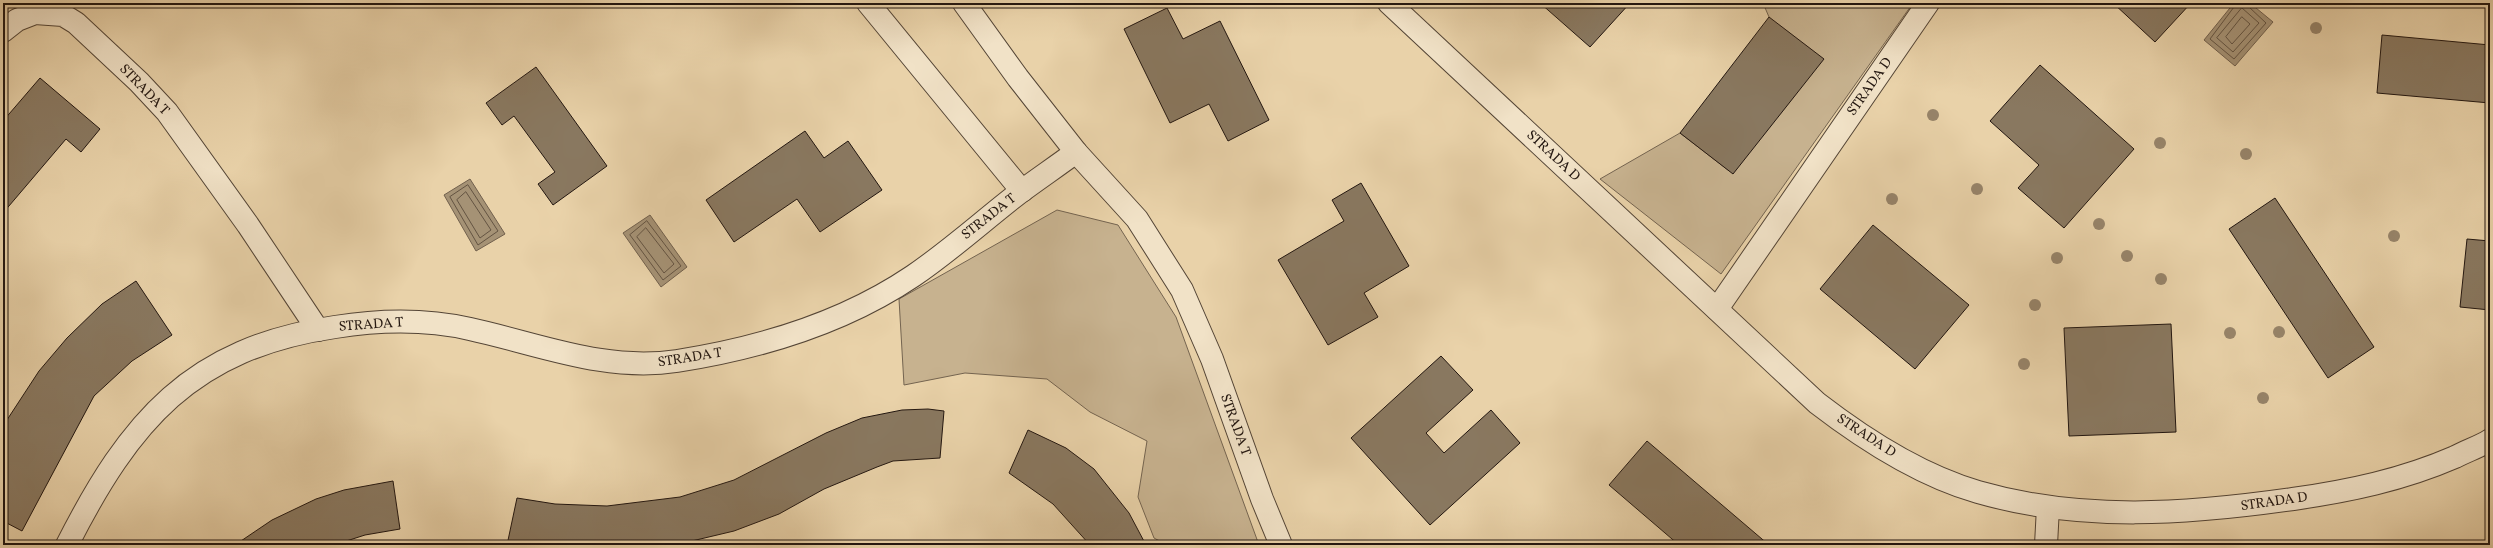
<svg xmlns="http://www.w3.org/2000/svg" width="2493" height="548" viewBox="0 0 2493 548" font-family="Vollkorn,serif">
	<rect width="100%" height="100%" fill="#e9d2a9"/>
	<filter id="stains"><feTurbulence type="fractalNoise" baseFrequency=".005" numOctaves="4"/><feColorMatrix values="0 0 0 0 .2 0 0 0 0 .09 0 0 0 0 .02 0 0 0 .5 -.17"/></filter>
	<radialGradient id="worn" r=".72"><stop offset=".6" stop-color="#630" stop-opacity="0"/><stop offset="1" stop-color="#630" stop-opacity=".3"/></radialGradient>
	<g fill="#c7b28f" stroke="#746450">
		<polygon points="1763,3 1913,3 1721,274 1600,179 1680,133 1728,170 1769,17"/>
		<polygon points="1057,210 1118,225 1176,317 1259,545 1167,545 1154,538 1138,497 1147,441 1090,412 1047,379 965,373 904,385 899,299"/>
	</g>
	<g fill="#a59275" stroke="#71604d">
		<polygon points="2234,3 2250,3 2273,22 2235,66 2204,40"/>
		<polygon points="470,179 505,234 476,251 444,195"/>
		<polygon points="650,215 687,267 661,287 623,233"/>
	</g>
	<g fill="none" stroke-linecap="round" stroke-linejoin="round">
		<g stroke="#645442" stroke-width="1">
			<polyline points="2237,3 2210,39 2234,59 2266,23 2249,7 2248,3"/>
			<polygon points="2242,8 2259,23 2233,52 2217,38"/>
			<polygon points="2242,17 2250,24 2232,44 2226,37"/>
			<polygon points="468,185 498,231 478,245 450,197"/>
			<polygon points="466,192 491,230 480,238 457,200"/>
			<polygon points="647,221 681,266 663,280 630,235"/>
			<polygon points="646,228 674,264 664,273 637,237"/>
		</g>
	</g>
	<g fill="#897860" stroke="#221610">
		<polygon points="1540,3 1630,3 1590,47"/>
		<polygon points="2113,3 2191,3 2155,42"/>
		<polygon points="1167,8 1183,39 1220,21 1269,120 1228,141 1209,104 1170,123 1124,29"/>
		<polygon points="1769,17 1824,59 1733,174 1680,133"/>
		<polygon points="2382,35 2490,45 2490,103 2377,93"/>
		<polygon points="2040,65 2134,149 2064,228 2018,188 2039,165 1990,121"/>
		<polygon points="536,67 607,166 553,205 538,184 555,172 514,116 502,125 486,103"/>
		<polygon points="40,78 100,129 81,152 66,139 3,213 3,121"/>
		<polygon points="805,131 824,158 848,141 882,190 820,232 797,199 734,242 706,200"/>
		<polygon points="1361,183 1409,266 1364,293 1378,317 1328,345 1278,260 1344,221 1332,200"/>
		<polygon points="2275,198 2374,347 2328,378 2229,229"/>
		<polygon points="1873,225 1969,305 1915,369 1820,289"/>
		<polygon points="2467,239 2490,241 2490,310 2460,307"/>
		<polygon points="136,281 172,335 132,361 94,396 22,531 3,521 3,426 39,371 67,338 102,304"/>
		<polygon points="2171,324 2176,432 2069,436 2064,328"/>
		<polygon points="1441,356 1473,390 1426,433 1444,453 1491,410 1520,443 1430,525 1351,438"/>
		<polygon points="928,409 944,411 940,458 893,461 877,467 824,489 779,514 734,531 675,545 507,545 517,498 555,504 607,506 680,497 734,480 826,433 862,418 902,410"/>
		<polygon points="1028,430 1066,448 1094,469 1129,513 1146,545 1090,545 1053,504 1009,473"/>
		<polygon points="1647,441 1769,545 1679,545 1609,485"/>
		<polygon points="393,481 400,529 365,535 334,545 235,545 272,520 316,499 344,490"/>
	</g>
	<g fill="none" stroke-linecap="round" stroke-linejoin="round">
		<defs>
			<g id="minor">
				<polyline points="868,3 1022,191"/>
				<polyline points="964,3 1018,78 1076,152"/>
				<path d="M1389 3 1817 403C1865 440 1919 475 1978 492 2082 522 2188 514 2293 499 2349 491 2402 480 2455 457 2466 451 2479 447 2490 440"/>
				<polyline points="3,31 17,20 35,13 63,15 76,23 139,82 167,112 248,225 318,330"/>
				<polyline points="1717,309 1928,3"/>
				<path d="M67 545C130 421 191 348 335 327 379 320 426 319 470 329 539 344 605 372 677 361 760 348 842 324 913 276 950 251 984 220 1019 193 1038 179 1057 166 1076 152L1137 219 1182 290 1212 359 1262 499 1281 545"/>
				<polyline points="2046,545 2048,507"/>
			</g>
		</defs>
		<use href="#minor" stroke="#544536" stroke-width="24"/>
		<use href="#minor" stroke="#f1e2c7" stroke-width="22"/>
	</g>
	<g fill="#97846a">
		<circle cx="2316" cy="28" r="6"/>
		<circle cx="1933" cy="115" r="6"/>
		<circle cx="2160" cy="143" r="6"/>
		<circle cx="2246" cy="154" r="6"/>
		<circle cx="1977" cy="189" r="6"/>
		<circle cx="1892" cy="199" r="6"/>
		<circle cx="2099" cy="224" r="6"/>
		<circle cx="2394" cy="236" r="6"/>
		<circle cx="2127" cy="256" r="6"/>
		<circle cx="2057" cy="258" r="6"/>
		<circle cx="2161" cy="279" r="6"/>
		<circle cx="2035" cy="305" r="6"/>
		<circle cx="2279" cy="332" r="6"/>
		<circle cx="2230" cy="333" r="6"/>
		<circle cx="2024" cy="364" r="6"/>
		<circle cx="2263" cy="398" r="6"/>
	</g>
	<g text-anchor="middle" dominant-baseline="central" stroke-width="3.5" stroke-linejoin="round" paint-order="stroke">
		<g font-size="14" fill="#221610" stroke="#f1e2c7">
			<text transform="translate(1870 87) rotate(-55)">STRADA D</text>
			<text transform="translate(144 90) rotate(46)">STRADA T</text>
			<text transform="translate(1553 156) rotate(43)">STRADA D</text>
			<text transform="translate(989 217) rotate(-38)">STRADA T</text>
			<text transform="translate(371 325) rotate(-4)">STRADA T</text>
			<text transform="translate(690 358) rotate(-9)">STRADA T</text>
			<text transform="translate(1235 425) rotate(70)">STRADA T</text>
			<text transform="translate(1866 436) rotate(33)">STRADA D</text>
			<text transform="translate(2274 502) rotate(-8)">STRADA D</text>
		</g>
	</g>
	<rect width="2493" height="548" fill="none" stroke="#e9d2a9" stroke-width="16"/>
	<rect x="4" y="4" width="2485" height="540" fill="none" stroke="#221610" stroke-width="2"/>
	<rect x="8" y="8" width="2477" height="532" fill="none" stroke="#221610"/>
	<rect width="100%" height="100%" filter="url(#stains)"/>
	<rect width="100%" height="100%" fill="url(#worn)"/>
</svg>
